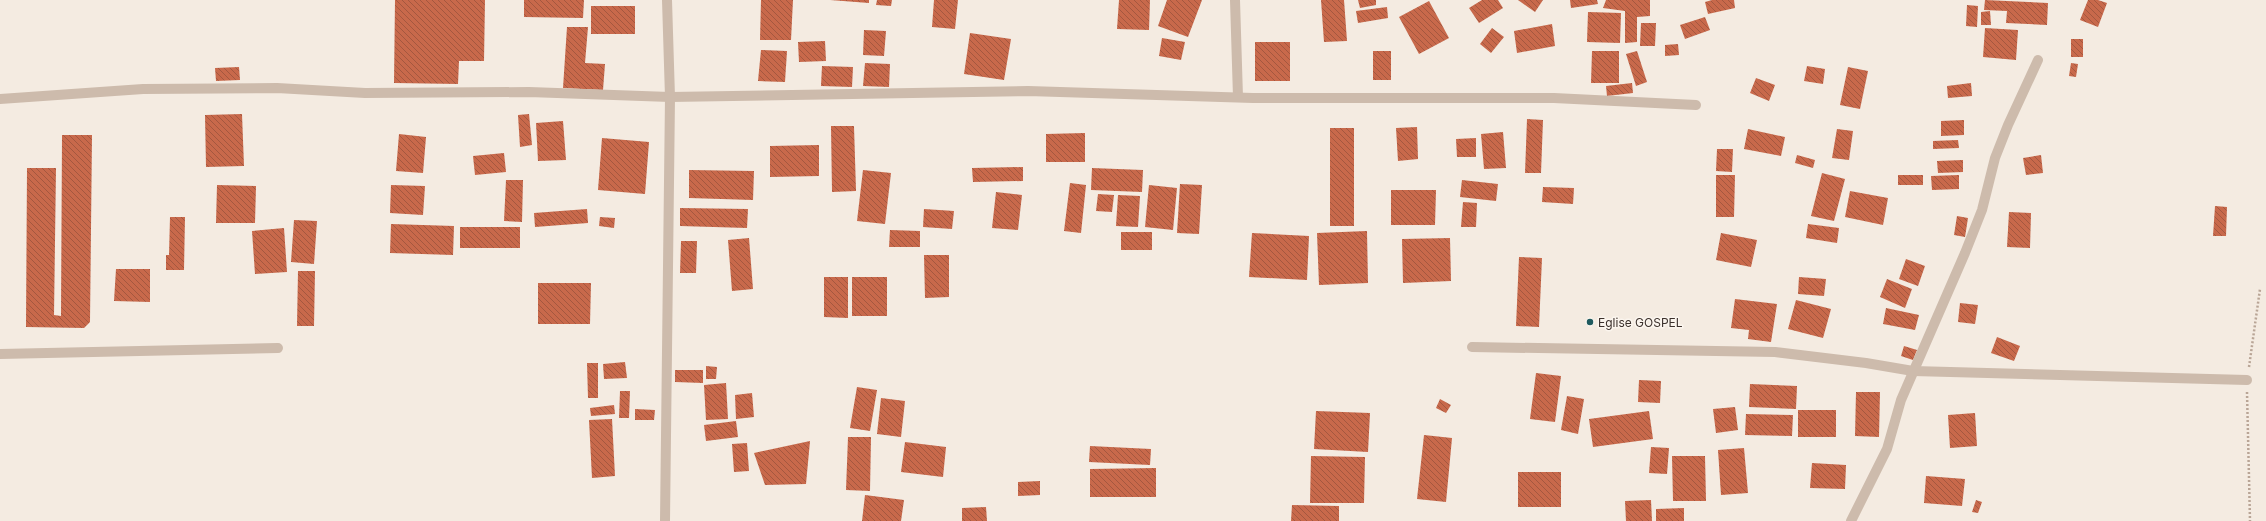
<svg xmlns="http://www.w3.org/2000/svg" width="2266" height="521" viewBox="0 0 2266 521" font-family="Inter,sans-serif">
	<defs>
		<pattern id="building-back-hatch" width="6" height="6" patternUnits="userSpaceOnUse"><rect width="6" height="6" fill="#c8694b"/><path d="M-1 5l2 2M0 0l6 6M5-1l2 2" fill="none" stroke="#a4573f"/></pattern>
	</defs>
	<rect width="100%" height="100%" fill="#f4ebe1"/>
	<g fill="url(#building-back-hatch)">
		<polygon points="395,0 485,0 484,61 459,61 458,84 394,83"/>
		<polygon points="524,0 584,0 583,18 524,17"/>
		<polygon points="761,0 793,0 791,40 760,40"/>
		<polygon points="830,0 869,0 869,3"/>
		<polygon points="877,0 892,0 891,6 876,5"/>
		<polygon points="934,0 958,0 955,29 932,27"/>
		<polygon points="1119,0 1150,0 1149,30 1117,29"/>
		<polygon points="1167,0 1202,0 1188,37 1158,26"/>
		<polygon points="1321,0 1344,0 1347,41 1324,42"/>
		<polygon points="1358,0 1376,0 1376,5 1360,8"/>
		<polygon points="1482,0 1498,0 1503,8 1479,23 1469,8"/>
		<polygon points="1518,0 1543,0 1535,12"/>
		<polygon points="1570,0 1597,0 1598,4 1571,8"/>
		<polygon points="1606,0 1650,0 1650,16 1637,17 1637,42 1625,43 1625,11 1603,8"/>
		<polygon points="1712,0 1734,0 1735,8 1708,14 1705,2"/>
		<polygon points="1985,0 2048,3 2047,25 2006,23 2007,11 1984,10"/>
		<polygon points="2088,0 2098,0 2107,3 2098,27 2080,20"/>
		<polygon points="1429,1 1449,38 1419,54 1399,17"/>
		<polygon points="1967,5 1978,6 1977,27 1966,26"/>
		<rect x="591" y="6" width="44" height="28"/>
		<polygon points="1387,7 1388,18 1358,23 1356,11"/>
		<polygon points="1990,11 1991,25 1981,25 1981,12"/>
		<polygon points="1588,12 1621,13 1620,43 1587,42"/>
		<polygon points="1705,17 1710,30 1685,39 1680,25"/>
		<polygon points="1641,23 1656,23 1655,46 1640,46"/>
		<polygon points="1552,24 1555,46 1517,53 1514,31"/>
		<polygon points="567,27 588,27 585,63 605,64 603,90 563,88"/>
		<polygon points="1492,28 1504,37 1491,53 1480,44"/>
		<polygon points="1985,28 2018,30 2016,60 1983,57"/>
		<polygon points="864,30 886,31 884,56 863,55"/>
		<polygon points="970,33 1011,39 1004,80 964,74"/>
		<polygon points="1162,38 1185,42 1181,60 1159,56"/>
		<rect x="2071" y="39" width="12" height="18"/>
		<polygon points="825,41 826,61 799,62 798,42"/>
		<rect x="1255" y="42" width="35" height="39"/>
		<polygon points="1678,44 1679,55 1665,56 1665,45"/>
		<polygon points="761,50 787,51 785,82 758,81"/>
		<rect x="1373" y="51" width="18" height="29"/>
		<polygon points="1592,51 1619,51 1619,83 1591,83"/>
		<polygon points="1637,51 1647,82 1636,86 1626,54"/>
		<polygon points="865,63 890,64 889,87 863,86"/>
		<polygon points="2071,63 2078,64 2076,77 2069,76"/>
		<polygon points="822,66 853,67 852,87 821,86"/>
		<polygon points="1807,66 1825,69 1823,84 1804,81"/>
		<polygon points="239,67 240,80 216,81 215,68"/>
		<polygon points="1848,67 1868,71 1860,109 1840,105"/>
		<polygon points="1756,78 1775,85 1769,101 1750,93"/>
		<polygon points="1632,83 1633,93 1607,96 1606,86"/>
		<polygon points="1971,83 1972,96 1948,98 1947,86"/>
		<polygon points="242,114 244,166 206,167 205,115"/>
		<polygon points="529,114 532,145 520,147 518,115"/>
		<polygon points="1527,119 1543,120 1541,173 1525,173"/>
		<polygon points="1964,120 1964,135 1941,136 1941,121"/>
		<polygon points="563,121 566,160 538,161 536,123"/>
		<polygon points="831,126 854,126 856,191 832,192"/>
		<polygon points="1417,127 1418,159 1398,161 1396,128"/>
		<rect x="1330" y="128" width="24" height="98"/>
		<polygon points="1748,129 1785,137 1781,156 1744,149"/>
		<polygon points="1837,129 1853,131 1849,160 1832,158"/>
		<polygon points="1503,132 1506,168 1484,169 1481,134"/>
		<polygon points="1085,133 1085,162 1046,162 1046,134"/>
		<polygon points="399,134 426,137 423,173 396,171"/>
		<polygon points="62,135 92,135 90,322 84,328 26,327 27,168 56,168 54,315 61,316"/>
		<polygon points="602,138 649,142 645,194 598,190"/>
		<polygon points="1476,138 1476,157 1457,157 1456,139"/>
		<polygon points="1958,140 1959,148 1933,149 1933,141"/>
		<polygon points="819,145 819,176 770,177 770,146"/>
		<polygon points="1717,149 1733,149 1732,172 1716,171"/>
		<polygon points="504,153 506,172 475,175 473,156"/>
		<polygon points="1797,155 1815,160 1813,168 1795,163"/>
		<polygon points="2041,155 2043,173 2026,175 2023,158"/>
		<polygon points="1963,160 1963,172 1938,173 1937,161"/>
		<polygon points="1023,167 1023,181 973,182 972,168"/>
		<polygon points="1092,168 1143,170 1142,192 1091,190"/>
		<polygon points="689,170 754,171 753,200 689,198"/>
		<polygon points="863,170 891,173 885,224 857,221"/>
		<polygon points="1822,173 1845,179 1834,221 1811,216"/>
		<polygon points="1716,175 1735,175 1734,217 1716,217"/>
		<rect x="1898" y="175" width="25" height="10"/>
		<polygon points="1959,175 1959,189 1932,190 1931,176"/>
		<polygon points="506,180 523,180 522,222 504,221"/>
		<polygon points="1462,180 1498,184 1496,201 1460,197"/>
		<polygon points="1070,183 1086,185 1081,233 1064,231"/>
		<polygon points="1180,184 1202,185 1199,234 1177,233"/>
		<polygon points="217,185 256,186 255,223 216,223"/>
		<polygon points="391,185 425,186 423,215 390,213"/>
		<polygon points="1149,185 1177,188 1173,230 1145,227"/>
		<polygon points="1543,187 1574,188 1573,204 1542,202"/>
		<polygon points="1391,190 1436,190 1435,225 1391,225"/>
		<polygon points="1850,191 1888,198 1883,225 1845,217"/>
		<polygon points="996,192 1022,195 1018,230 992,228"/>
		<polygon points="1098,194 1114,195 1112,212 1096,211"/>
		<polygon points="1118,195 1140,196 1138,227 1116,226"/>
		<polygon points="1463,202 1477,203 1476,227 1461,227"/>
		<polygon points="2215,206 2227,207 2226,236 2213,236"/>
		<polygon points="680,208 748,209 747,228 680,226"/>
		<polygon points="587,209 588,223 535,227 534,213"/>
		<polygon points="924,209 954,211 952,229 923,227"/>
		<polygon points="2009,212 2031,213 2030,248 2007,247"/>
		<polygon points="1957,216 1968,218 1965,237 1954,235"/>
		<polygon points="170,217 185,217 184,270 166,270 166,255 169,255"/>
		<polygon points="600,217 615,218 614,228 599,226"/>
		<polygon points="294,220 317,221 314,264 291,262"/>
		<polygon points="391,224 454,226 453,255 390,253"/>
		<polygon points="1808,224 1839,228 1837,243 1806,238"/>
		<rect x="460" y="227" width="60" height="21"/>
		<polygon points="284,228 287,272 255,274 252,231"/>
		<polygon points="890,230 920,231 920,247 889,247"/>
		<polygon points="1367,231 1368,283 1319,285 1317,233"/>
		<rect x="1121" y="232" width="31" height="18"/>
		<polygon points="1252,233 1309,236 1307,280 1249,277"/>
		<polygon points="1721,233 1757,240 1751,267 1716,260"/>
		<polygon points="749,238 753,289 732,291 728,240"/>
		<polygon points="1450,238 1451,281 1403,283 1402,239"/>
		<polygon points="681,241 697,241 696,273 680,273"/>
		<polygon points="924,255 949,255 949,297 925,298"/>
		<polygon points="1519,257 1542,258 1539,327 1516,326"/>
		<polygon points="1906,259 1925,266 1918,286 1899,279"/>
		<polygon points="116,269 150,269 150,302 114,301"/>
		<polygon points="298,271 315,271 314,326 297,326"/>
		<polygon points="824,277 848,277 848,318 824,317"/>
		<rect x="852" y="277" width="35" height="39"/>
		<polygon points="1799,277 1826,279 1824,296 1798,294"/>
		<polygon points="1887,279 1912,289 1905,308 1880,297"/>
		<polygon points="538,283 591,283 590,324 538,324"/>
		<polygon points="1735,299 1777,304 1771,342 1748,339 1749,330 1731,328"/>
		<polygon points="1796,300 1831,309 1823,338 1788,329"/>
		<polygon points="1960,303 1978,305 1975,324 1958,322"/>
		<polygon points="1886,308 1919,315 1915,330 1883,324"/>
		<polygon points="1997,337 2020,346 2014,361 1991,353"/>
		<polygon points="1904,346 1917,350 1913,360 1901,356"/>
		<polygon points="625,362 627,378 604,379 603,364"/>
		<polygon points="587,363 598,363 598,398 588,398"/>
		<polygon points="706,366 717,367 716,379 706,379"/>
		<polygon points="675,370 703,370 703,383 675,382"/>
		<polygon points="1536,373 1561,376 1555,422 1530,419"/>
		<polygon points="1639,380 1661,381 1660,403 1638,402"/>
		<polygon points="726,383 728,419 706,420 704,385"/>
		<polygon points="1750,384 1797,386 1796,409 1749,407"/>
		<polygon points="857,387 877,390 870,431 850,428"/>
		<polygon points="620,391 630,391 629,418 619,418"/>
		<polygon points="1856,392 1880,392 1879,437 1855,436"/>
		<polygon points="752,393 754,417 736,419 735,395"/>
		<polygon points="1567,396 1584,399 1578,434 1561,430"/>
		<polygon points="881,398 905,401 901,437 877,434"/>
		<polygon points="1440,399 1451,405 1446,413 1436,408"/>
		<polygon points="614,405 615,414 591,416 590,408"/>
		<polygon points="1735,407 1738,430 1716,433 1713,409"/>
		<polygon points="635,409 655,410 654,420 635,420"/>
		<rect x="1798" y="410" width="38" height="27"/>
		<polygon points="1316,411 1370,413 1368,452 1314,449"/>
		<polygon points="1649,411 1653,439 1593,447 1589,419"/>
		<polygon points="1975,413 1977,446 1950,448 1948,415"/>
		<polygon points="1746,414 1793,415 1792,436 1745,435"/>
		<polygon points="612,419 615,476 592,478 589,420"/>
		<polygon points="736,421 738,437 706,441 704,425"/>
		<polygon points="1424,435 1452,438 1446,502 1417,499"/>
		<polygon points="848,437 871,437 870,491 846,490"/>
		<polygon points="810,441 806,484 765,485 754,453"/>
		<polygon points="905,442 946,447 943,477 901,472"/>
		<polygon points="747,443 749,471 734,472 732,444"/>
		<polygon points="1090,446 1151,449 1150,465 1089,462"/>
		<polygon points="1651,447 1669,448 1667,474 1649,473"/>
		<polygon points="1744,448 1748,493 1721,495 1718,450"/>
		<polygon points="1311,456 1365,457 1364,503 1310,503"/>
		<polygon points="1672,456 1705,456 1706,501 1673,501"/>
		<polygon points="1812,463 1846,465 1845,489 1810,488"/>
		<polygon points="1156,468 1156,497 1090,497 1090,469"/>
		<rect x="1518" y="472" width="43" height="35"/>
		<polygon points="1926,476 1965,479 1962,506 1924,503"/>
		<polygon points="1040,481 1040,495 1018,496 1018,482"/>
		<polygon points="865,495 904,500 901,521 862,521"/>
		<polygon points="1651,500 1652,521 1626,521 1625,501"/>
		<polygon points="1976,500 1982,502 1978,513 1972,512"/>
		<polygon points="1292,505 1339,506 1339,521 1291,521"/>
		<polygon points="986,507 987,521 962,521 962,508"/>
		<polygon points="1684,508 1684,521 1656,521 1656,509"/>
	</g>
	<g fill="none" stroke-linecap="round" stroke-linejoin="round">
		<g stroke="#b9a596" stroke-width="2.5" stroke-dasharray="2 2" stroke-linecap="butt">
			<polyline points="2249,367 2260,289"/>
			<polyline points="2247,392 2250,521"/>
		</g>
		<g stroke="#cdbbac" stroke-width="10">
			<polyline points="1235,0 1238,97"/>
			<polyline points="0,99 143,89 277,88 365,93 529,92 670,97 1028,91 1253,98 1554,98 1696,105"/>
			<polyline points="1472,347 1775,352 1866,363 1913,371 2247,380"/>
			<polyline points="0,354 278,348"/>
			<polyline points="665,521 670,97 667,0"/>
			<polyline points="1851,521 1887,449 1901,400 1965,253 1982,210 1995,158 2008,125 2038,60"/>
		</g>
	</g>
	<circle fill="#1f5a5e" stroke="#fbf5ee" stroke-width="1.5" cx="1590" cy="322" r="4"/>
	<g text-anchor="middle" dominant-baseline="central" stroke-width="3" stroke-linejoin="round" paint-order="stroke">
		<g font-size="12" fill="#3b302b" stroke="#fbf5ee" text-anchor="start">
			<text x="1598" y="322">Eglise GOSPEL</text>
		</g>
	</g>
</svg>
